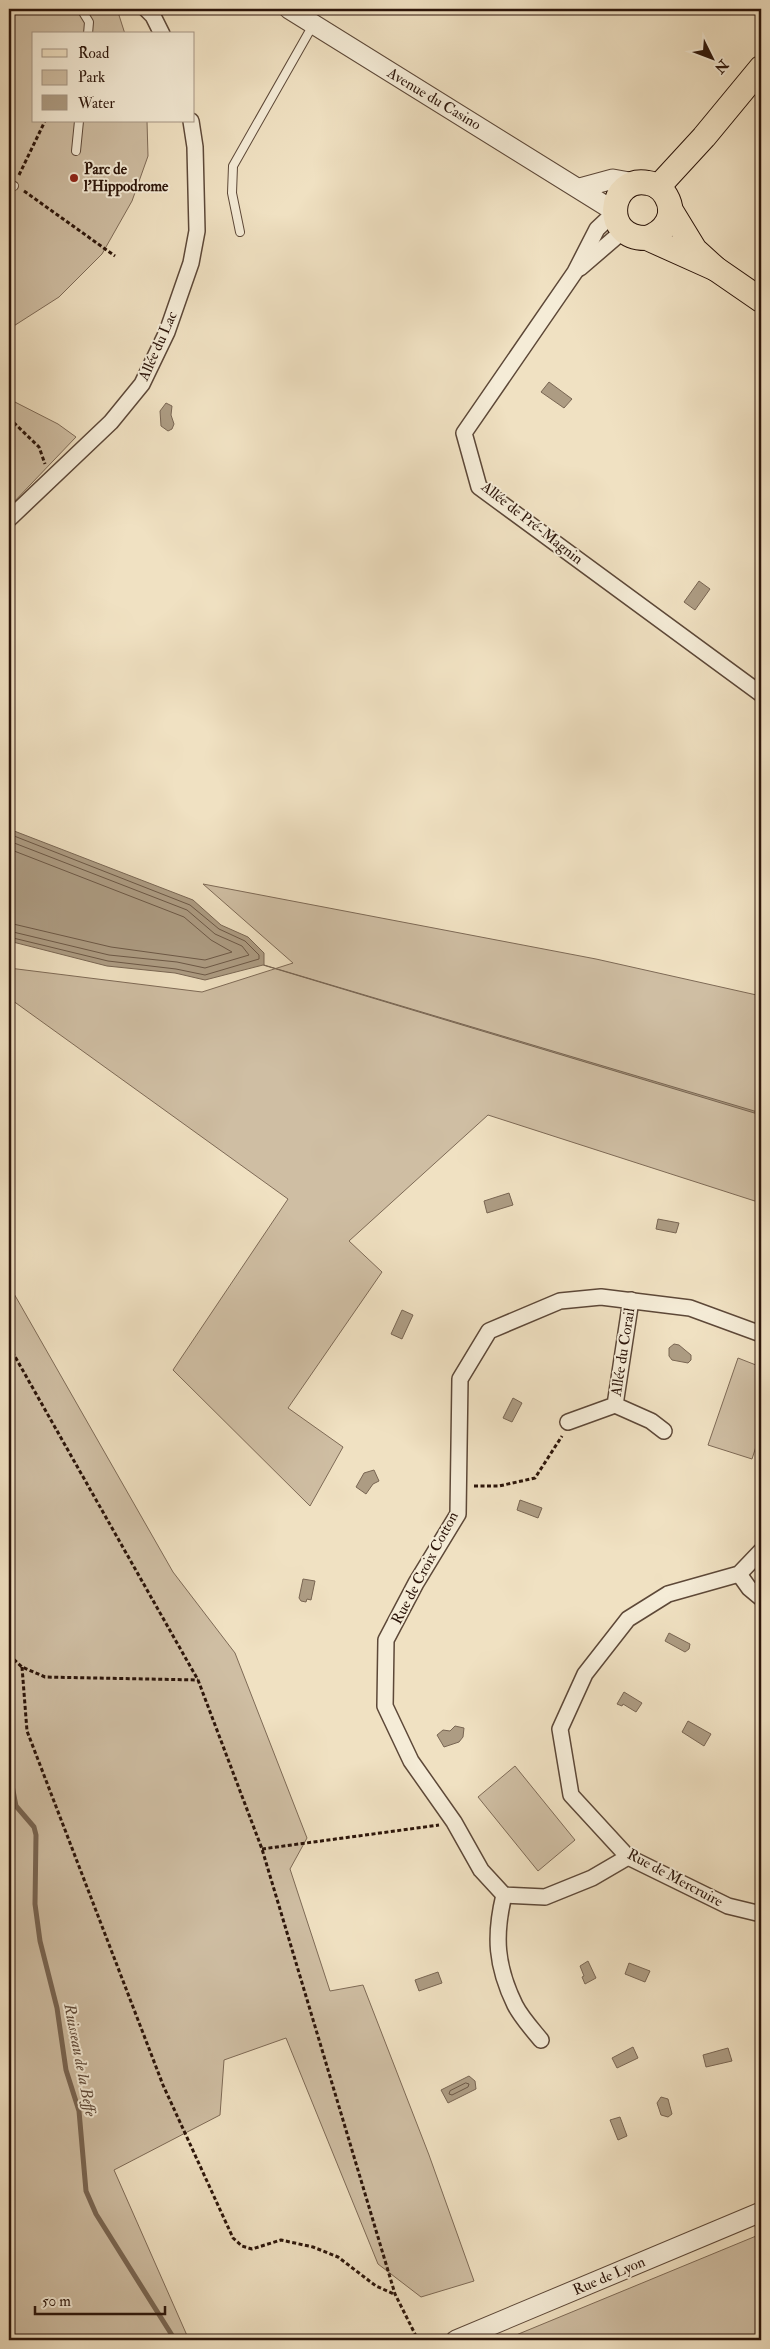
<svg xmlns="http://www.w3.org/2000/svg" width="770" height="2349" viewBox="0 0 770 2349" font-family="'IM FELL Double Pica',serif">
	<rect width="100%" height="100%" fill="#f0e1c2"/>
	<filter id="stains"><feTurbulence type="fractalNoise" baseFrequency=".004" numOctaves="4"/><feColorMatrix values="0 0 0 0 .2 0 0 0 0 .09 0 0 0 0 .02 0 0 0 .5 -.17"/></filter>
	<radialGradient id="worn" r=".72"><stop offset=".6" stop-color="#630" stop-opacity="0"/><stop offset="1" stop-color="#630" stop-opacity=".3"/></radialGradient>
	<g fill="#cfbea3" stroke="#7e6a56">
		<polygon points="9,9 117,9 125,34 34,34 34,121 147,121 148,156 132,201 102,254 59,297 9,329"/>
		<polygon points="9,399 58,424 76,437 9,507"/>
		<polygon points="203,884 596,959 761,996 761,1203 488,1115 349,1241 382,1272 288,1408 343,1447 310,1506 173,1370 288,1199 9,998 9,968 202,992 293,963"/>
		<polygon points="9,1285 173,1572 235,1653 307,1838 290,1869 330,1991 363,1985 429,2155 474,2281 421,2297 378,2264 286,2038 224,2060 220,2115 114,2170 189,2340 9,2340"/>
		<polygon points="738,1358 761,1367 761,1431 752,1459 708,1445"/>
		<polygon points="515,1766 575,1840 538,1871 478,1797"/>
		<polygon points="761,2234 761,2340 504,2340"/>
	</g>
	<g fill="#ad9c83" stroke="#796653">
		<polygon points="549,382 572,399 564,408 541,392"/>
		<polygon points="166,403 172,406 171,415 174,424 172,429 168,431 161,426 160,411"/>
		<polygon points="699,581 710,589 695,610 684,602"/>
		<polygon points="9,829 193,900 221,925 248,937 264,953 264,965 761,1113 761,1115 263,965 205,980 175,973 107,966 9,941"/>
		<polygon points="509,1193 513,1205 487,1213 484,1201"/>
		<polygon points="658,1219 679,1223 676,1233 656,1229"/>
		<polygon points="402,1310 413,1315 402,1339 391,1334"/>
		<polygon points="679,1345 691,1355 691,1360 688,1363 672,1360 669,1356 669,1348 674,1344"/>
		<polygon points="513,1398 522,1403 512,1422 503,1418"/>
		<polygon points="374,1470 379,1481 373,1484 366,1494 356,1487 364,1473"/>
		<polygon points="520,1500 542,1508 538,1518 517,1510"/>
		<polygon points="303,1579 315,1581 311,1600 307,1599 306,1602 301,1601 299,1598"/>
		<polygon points="669,1633 690,1644 689,1649 685,1652 665,1641"/>
		<polygon points="624,1692 642,1703 636,1712 623,1704 622,1706 617,1704"/>
		<polygon points="688,1721 711,1734 704,1746 682,1732"/>
		<polygon points="455,1726 464,1728 463,1737 459,1742 444,1747 437,1735 443,1730 450,1731"/>
		<polygon points="588,1961 596,1978 585,1984 582,1977 584,1976 580,1966"/>
		<polygon points="629,1963 650,1971 645,1982 625,1974"/>
		<polygon points="438,1972 442,1983 419,1991 415,1980"/>
		<polygon points="633,2047 638,2058 617,2068 612,2058"/>
		<polygon points="728,2048 732,2061 706,2067 703,2055"/>
		<polygon points="469,2076 475,2081 476,2089 448,2103 441,2090"/>
		<polygon points="661,2097 668,2099 672,2114 668,2117 661,2115 657,2103"/>
		<polygon points="620,2117 627,2136 618,2140 610,2120"/>
	</g>
	<g fill="none" stroke-linecap="round" stroke-linejoin="round">
		<g stroke="#6c5846" stroke-width="1">
			<polyline points="9,834 190,905 219,929 245,941 259,955 259,959 205,975 176,969 108,961 9,937"/>
			<polyline points="9,841 187,910 215,934 242,946 249,955 205,968 177,962 109,955 9,931"/>
			<polyline points="9,849 184,917 211,940 232,952 205,960 111,947 9,923"/>
			<polygon points="466,2083 469,2084 468,2087 452,2095 449,2094 450,2091"/>
		</g>
		<polyline stroke="#796653" stroke-width="5" points="9,1770 16,1806 34,1827 36,1835 35,1904 40,1941 57,2008 66,2070 79,2111 86,2191 96,2214 175,2340"/>
		<defs>
			<g id="service">
				<polyline points="81,9 89,22 88,34"/>
				<polyline points="76,151 79,121"/>
				<polyline points="9,184 14,186"/>
				<polyline points="240,232 232,193 233,166 313,25"/>
			</g>
			<g id="minor">
				<polyline points="146,9 153,16 162,34"/>
				<polyline points="614,213 597,229 575,272 464,433 479,487 761,694"/>
				<polyline points="580,268 623,231"/>
				<polyline points="9,519 111,422 142,384 167,332 191,263 197,231 195,147 191,121"/>
				<polyline points="615,1405 651,1421 664,1431"/>
				<polyline points="568,1422 615,1405 631,1300"/>
				<polyline points="761,1551 739,1574 668,1594 628,1619 585,1674 560,1729 571,1795 628,1857 728,1906 761,1914"/>
				<polyline points="739,1574 749,1588 761,1598"/>
				<polyline points="628,1857 592,1878 545,1897 504,1895 481,1870 454,1822 411,1761 385,1706 386,1640 416,1583 458,1514 460,1379 489,1331 560,1301 601,1297 690,1308 761,1334"/>
				<path d="M504 1895C494 1936 496 1966 515 2005 521 2017 532 2029 541 2040"/>
			</g>
			<g id="tertiary">
				<polyline points="289,9 614,211"/>
				<polyline points="580,188 613,179 635,183"/>
				<polyline points="456,2340 761,2212"/>
			</g>
			<g id="primary">
				<polyline points="658,187 704,137 761,68"/>
				<polyline points="670,209 695,250 716,269 761,300"/>
				<path d="M647 238C665 232 677 215 666 196 662 189 655 184 648 183 609 175 600 239 647 238L716 269"/>
			</g>
		</defs>
		<use href="#service" stroke="#5d4838" stroke-width="10"/>
		<use href="#minor" stroke="#5d4838" stroke-width="18"/>
		<use href="#tertiary" stroke="#5d4838" stroke-width="21"/>
		<use href="#primary" stroke="#2c150a" stroke-width="26"/>
		<g stroke="#2c150a" stroke-width="3" stroke-dasharray="4 2.5" stroke-linecap="butt">
			<polyline points="19,175 45,121"/>
			<polyline points="24,191 115,256"/>
			<polyline points="9,418 39,447 45,464"/>
			<polyline points="9,1346 198,1680 262,1849 395,2294 418,2340"/>
			<polyline points="474,1486 499,1486 535,1478 562,1436"/>
			<polyline points="9,1655 22,1667 45,1677 198,1680"/>
			<polyline points="22,1667 27,1731 163,2085 233,2238 242,2246 252,2249 281,2240 313,2247 338,2257 376,2286 394,2294"/>
			<polyline points="262,1849 439,1825"/>
		</g>
		<use href="#service" stroke="#f5ecd7" stroke-width="8"/>
		<use href="#minor" stroke="#f5ecd7" stroke-width="15"/>
		<use href="#tertiary" stroke="#f5ecd7" stroke-width="19"/>
		<use href="#primary" stroke="#f0e1c2" stroke-width="24"/>
	</g>
	<circle fill="#8f2418" stroke="#f5ecd7" stroke-width="2" cx="74" cy="178" r="5"/>
	<g text-anchor="middle" dominant-baseline="central" stroke-width="4" stroke-linejoin="round" paint-order="stroke">
		<g font-size="15" fill="#2c150a" stroke="#f5ecd7">
			<text transform="translate(434 99) rotate(31)">Avenue du Casino</text>
			<text transform="translate(158 346) rotate(-66)">Allée du Lac</text>
			<text transform="translate(532 523) rotate(38)">Allée de Pré-Magnin</text>
			<text transform="translate(623 1352) rotate(-81)">Allée du Corail</text>
			<text transform="translate(425 1568) rotate(-62)">Rue de Croix Cotton</text>
			<text transform="translate(675 1878) rotate(28)">Rue de Mercruire</text>
			<text transform="translate(609 2276) rotate(-23)">Rue de Lyon</text>
		</g>
		<g font-size="15" font-weight="bold" fill="#2c150a" stroke="#f5ecd7" text-anchor="start">
			<text x="84" y="169">Parc de<tspan x="84" dy="17">l'Hippodrome</tspan></text>
		</g>
		<g font-size="16" font-style="italic" fill="#604b3a" stroke="#f5ecd7">
			<text transform="translate(80 2060) rotate(79)">Ruisseau de la Beffe</text>
		</g>
	</g>
	<rect width="770" height="2349" fill="none" stroke="#f0e1c2" stroke-width="30"/>
	<rect x="10" y="10" width="750" height="2329" fill="none" stroke="#2c150a" stroke-width="2.5"/>
	<rect x="15" y="15" width="740" height="2319" fill="none" stroke="#2c150a"/>
	<rect x="32" y="32" width="162" height="90" fill="#f5ecd7" stroke="#a59685"/>
	<rect x="42" y="49" width="25" height="8" fill="#f0e1c2" stroke="#a59685"/>
	<text x="78" y="58" font-size="15" fill="#2c150a">Road</text>
	<rect x="42" y="70" width="25" height="15" fill="#cfbea3" stroke="#a59685"/>
	<text x="78" y="82" font-size="15" fill="#2c150a">Park</text>
	<rect x="42" y="95" width="25" height="15" fill="#ad9c83" stroke="#a59685"/>
	<text x="78" y="108" font-size="15" fill="#2c150a">Water</text>
	<g transform="translate(712 58) rotate(132)" stroke="#f5ecd7" stroke-width="4" paint-order="stroke">
	<path d="M0-4L9 19L0 12L-9 19Z" fill="#2c150a"/>
	<text y="-8" font-size="14" font-weight="bold" text-anchor="middle" fill="#2c150a">N</text>
	</g>
	<path d="M35 2306v8h130v-8" fill="none" stroke="#2c150a" stroke-width="2.5"/>
	<text x="42" y="2306" font-size="15" fill="#2c150a" stroke="#f5ecd7" stroke-width="4" paint-order="stroke">50 m</text>
	<rect width="100%" height="100%" filter="url(#stains)"/>
	<rect width="100%" height="100%" fill="url(#worn)"/>
</svg>
